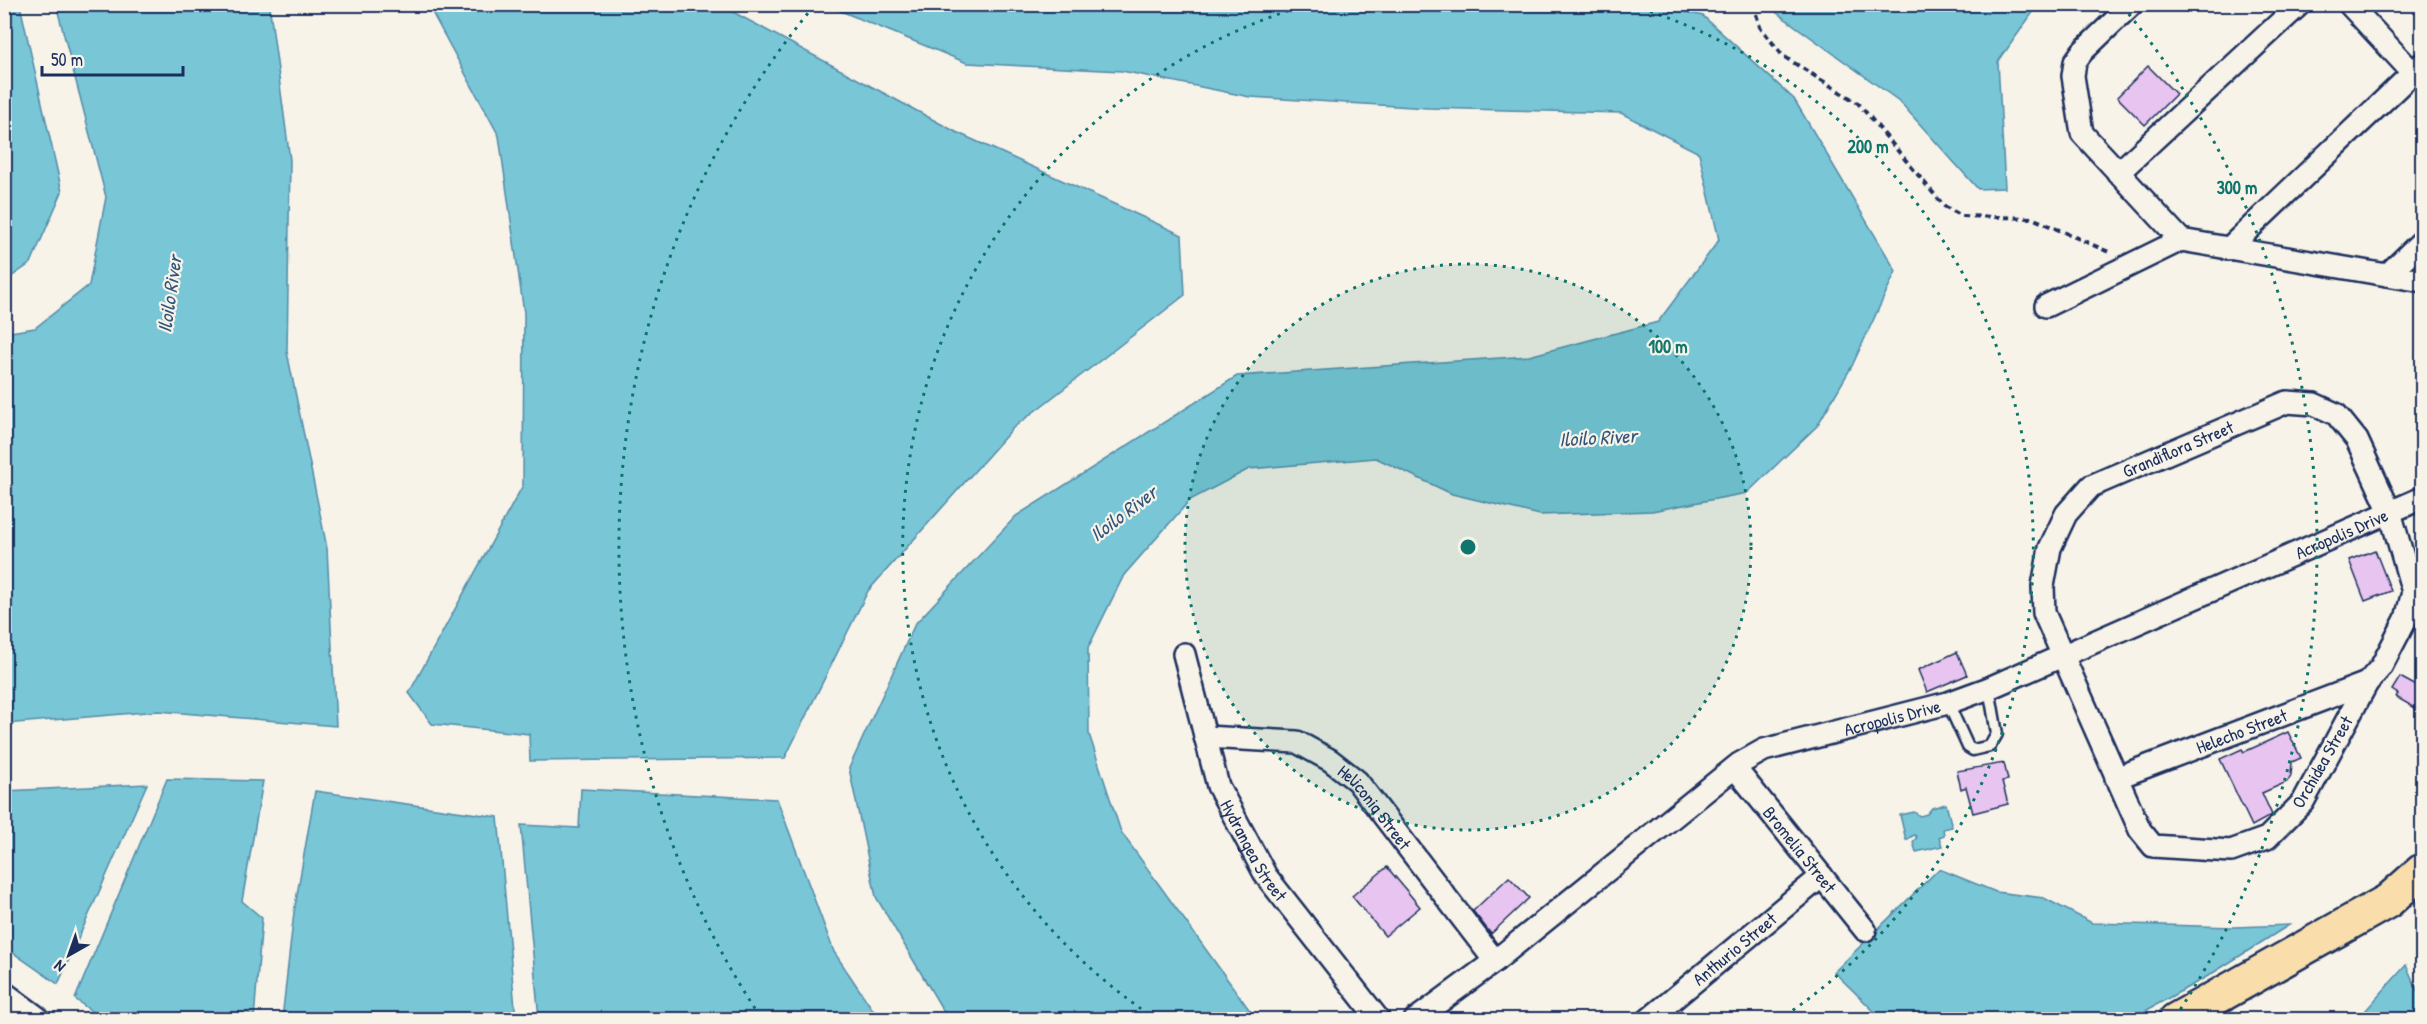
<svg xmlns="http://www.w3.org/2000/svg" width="2427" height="1024" viewBox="0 0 2427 1024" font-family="'Patrick Hand',sans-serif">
	<rect width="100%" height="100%" fill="#f7f3e8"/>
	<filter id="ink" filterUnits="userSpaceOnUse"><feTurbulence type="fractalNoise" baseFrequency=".0167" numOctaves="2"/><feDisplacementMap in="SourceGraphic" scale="12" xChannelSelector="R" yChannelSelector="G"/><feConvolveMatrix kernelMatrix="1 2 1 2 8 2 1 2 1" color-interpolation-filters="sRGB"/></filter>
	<g filter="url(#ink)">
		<g fill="#79c6d7" stroke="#538aa7" stroke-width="1.5">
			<polygon points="5,4 20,5 62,192 31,263 5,281"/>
			<polygon points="1654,4 1703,16 1794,99 1896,271 1852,366 1817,426 1747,493 1652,511 1540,515 1452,494 1376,458 1249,469 1190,500 1124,575 1088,648 1089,734 1121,832 1256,1019 948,1019 876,897 849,768 915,624 1016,516 1237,376 1529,356 1658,322 1719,240 1699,153 1621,113 1428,108 1250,97 1122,71 967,63 826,5"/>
			<polygon points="59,5 272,5 270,10 290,160 287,352 327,548 336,726 158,711 5,724 5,333 35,328 89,285 106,197 58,12"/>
			<polygon points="428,5 720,5 956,132 1182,235 1185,295 1013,428 868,591 785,758 530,761 529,734 432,724 409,693 523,485 524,313 499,136"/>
			<polygon points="1766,5 2038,5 1998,62 2005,188 1978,189 1899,101"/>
			<polygon points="167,779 263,781 242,901 262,918 254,1019 102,1019 75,999"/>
			<polygon points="147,784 58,984 5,947 5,791"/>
			<polygon points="581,789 777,799 834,952 879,1019 539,1019 521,825 579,828"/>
			<polygon points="315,791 498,817 516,1019 282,1019 294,912"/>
			<polygon points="1946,804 1952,827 1943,829 1944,835 1939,837 1942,846 1916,852 1913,842 1917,837 1914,835 1906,840 1900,815 1914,812 1920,816 1927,814 1932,808"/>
			<polygon points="1939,869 1996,892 2044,898 2092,923 2234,927 2289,925 2208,976 2131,1019 1882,1019 1834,972"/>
			<polygon points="2406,965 2422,1001 2422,1019 2358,1019"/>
		</g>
		<g fill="#e8c4f0" stroke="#1b2f5e" stroke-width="1.5">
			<polygon points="2148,66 2176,94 2145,125 2117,97"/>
			<polygon points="2375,550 2391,591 2365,601 2349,560"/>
			<polygon points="1957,652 1967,675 1927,692 1918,670"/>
			<polygon points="2400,677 2422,689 2422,712 2396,697 2398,694 2392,690"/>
			<polygon points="2288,732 2301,758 2292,762 2291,775 2287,782 2262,793 2272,815 2252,826 2220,759 2242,749 2244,752"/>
			<polygon points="2004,763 2008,780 2002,781 2008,804 1973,813 1966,787 1961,789 1957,771"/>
			<polygon points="1387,867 1420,907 1385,936 1352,896"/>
			<polygon points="1509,877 1529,898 1491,934 1473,911"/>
		</g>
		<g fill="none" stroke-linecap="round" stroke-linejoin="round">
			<defs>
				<polyline id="service" points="1948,703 1968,747 1973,750 1990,746 1997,734 1989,688"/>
				<g id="minor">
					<polyline points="2132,4 2082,52 2075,62 2073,76 2082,133 2181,240"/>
					<polyline points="2349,4 2413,73"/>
					<polyline points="2118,173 2300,4"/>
					<polyline points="2228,249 2422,64"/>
					<polyline points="2387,275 2422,241"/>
					<polyline points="2046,306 2181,240 2422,281"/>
					<polygon points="2287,402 2314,404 2336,414 2357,440 2390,512 2413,592 2406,619 2381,667 2367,683 2303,802 2267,838 2231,851 2153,846 2140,830 2044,613 2043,586 2050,548 2066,514 2091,486"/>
					<path id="s1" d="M1184 654 1218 786 1266 876 1379 1020"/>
					<path id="s2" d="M1205 737 1297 742 1330 760 1357 781 1495 961"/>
					<path id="s3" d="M1735 768 1865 930"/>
					<path id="s4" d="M2116 778 2367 683"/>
					<path id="s5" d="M1415 1020 1495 961 1739 764 1764 750 1948 703 1989 688 2422 498"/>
					<path id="s6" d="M1648 1020 1822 876"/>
				</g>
				<polyline id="secondary" points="4,997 35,1020"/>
				<polyline id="primary" points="2176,1020 2388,901 2422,871"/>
			</defs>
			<use href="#service" stroke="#1b2f5e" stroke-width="15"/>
			<use href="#minor" stroke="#1b2f5e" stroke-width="26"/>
			<use href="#secondary" stroke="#1b2f5e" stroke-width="33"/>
			<use href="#primary" stroke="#1b2f5e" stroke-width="38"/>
			<polyline stroke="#1b2f5e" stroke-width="4" stroke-dasharray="6 4.5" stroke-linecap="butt" points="1753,4 1760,27 1783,56 1858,103 1944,206 1962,216 2032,218 2111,253"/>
			<use href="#service" stroke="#f7f3e8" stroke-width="10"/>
			<use href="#minor" stroke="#f7f3e8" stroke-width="21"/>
			<use href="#secondary" stroke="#f7f3e8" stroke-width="28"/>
			<use href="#primary" stroke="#f9deab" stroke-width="33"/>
		</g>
	</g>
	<circle cx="1468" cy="547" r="283" fill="#0f766e" fill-opacity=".12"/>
	<g fill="none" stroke="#0f766e" stroke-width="3" stroke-dasharray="3 6">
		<circle cx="1468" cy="547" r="283"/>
		<path d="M1156 1019A566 566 0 0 1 1303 6M1633 6A566 566 0 0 1 1780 1019"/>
		<path d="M760 1016A849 849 0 0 1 813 7M2123 7A849 849 0 0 1 2176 1016"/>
	</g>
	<g text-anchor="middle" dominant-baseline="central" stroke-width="4.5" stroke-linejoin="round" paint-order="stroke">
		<g font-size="18" fill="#1b2f5e" stroke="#f7f3e8">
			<text transform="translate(2178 449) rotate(-23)">Grandiflora Street</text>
			<text stroke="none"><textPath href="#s5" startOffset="1060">Acropolis Drive</textPath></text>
			<text stroke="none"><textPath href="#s5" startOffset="574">Acropolis Drive</textPath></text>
			<text stroke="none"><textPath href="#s4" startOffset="134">Helecho Street</textPath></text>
			<text transform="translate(2322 762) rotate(-60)">Orchidea Street</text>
			<text stroke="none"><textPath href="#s2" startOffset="195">Heliconia Street</textPath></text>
			<text stroke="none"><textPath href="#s3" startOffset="104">Bromelia Street</textPath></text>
			<text stroke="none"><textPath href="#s1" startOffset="210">Hydrangea Street</textPath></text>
			<text stroke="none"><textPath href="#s6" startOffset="112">Anthurio Street</textPath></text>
		</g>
		<g font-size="20" font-style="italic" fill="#32557c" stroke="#f7f3e8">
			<text transform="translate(169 294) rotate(-82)">Iloilo River</text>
			<text transform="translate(1598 437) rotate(-3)">Iloilo River</text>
			<text transform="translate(1123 513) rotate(-37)">Iloilo River</text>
		</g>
	</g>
	<circle cx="1468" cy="547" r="9" fill="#0f766e" stroke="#f7f3e8" stroke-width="3"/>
	<g font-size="18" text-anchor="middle" font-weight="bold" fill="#0f766e" stroke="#f7f3e8" stroke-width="4.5" stroke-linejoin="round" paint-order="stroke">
		<text x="1868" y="153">200 m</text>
		<text x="2237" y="194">300 m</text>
		<text x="1668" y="353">100 m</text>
	</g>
	<rect width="2427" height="1024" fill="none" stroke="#f7f3e8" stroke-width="24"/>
	<rect x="12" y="12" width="2403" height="1000" fill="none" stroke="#1b2f5e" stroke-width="2" filter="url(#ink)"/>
	<g transform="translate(69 955) rotate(220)" stroke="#f7f3e8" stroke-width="4.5" paint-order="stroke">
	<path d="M0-4.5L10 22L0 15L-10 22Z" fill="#1b2f5e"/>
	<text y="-9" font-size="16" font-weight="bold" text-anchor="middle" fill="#1b2f5e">N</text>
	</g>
	<path d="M42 66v9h141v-9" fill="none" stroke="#1b2f5e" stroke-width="3"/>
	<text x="51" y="66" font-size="18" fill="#1b2f5e" stroke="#f7f3e8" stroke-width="4.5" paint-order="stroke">50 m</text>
</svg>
